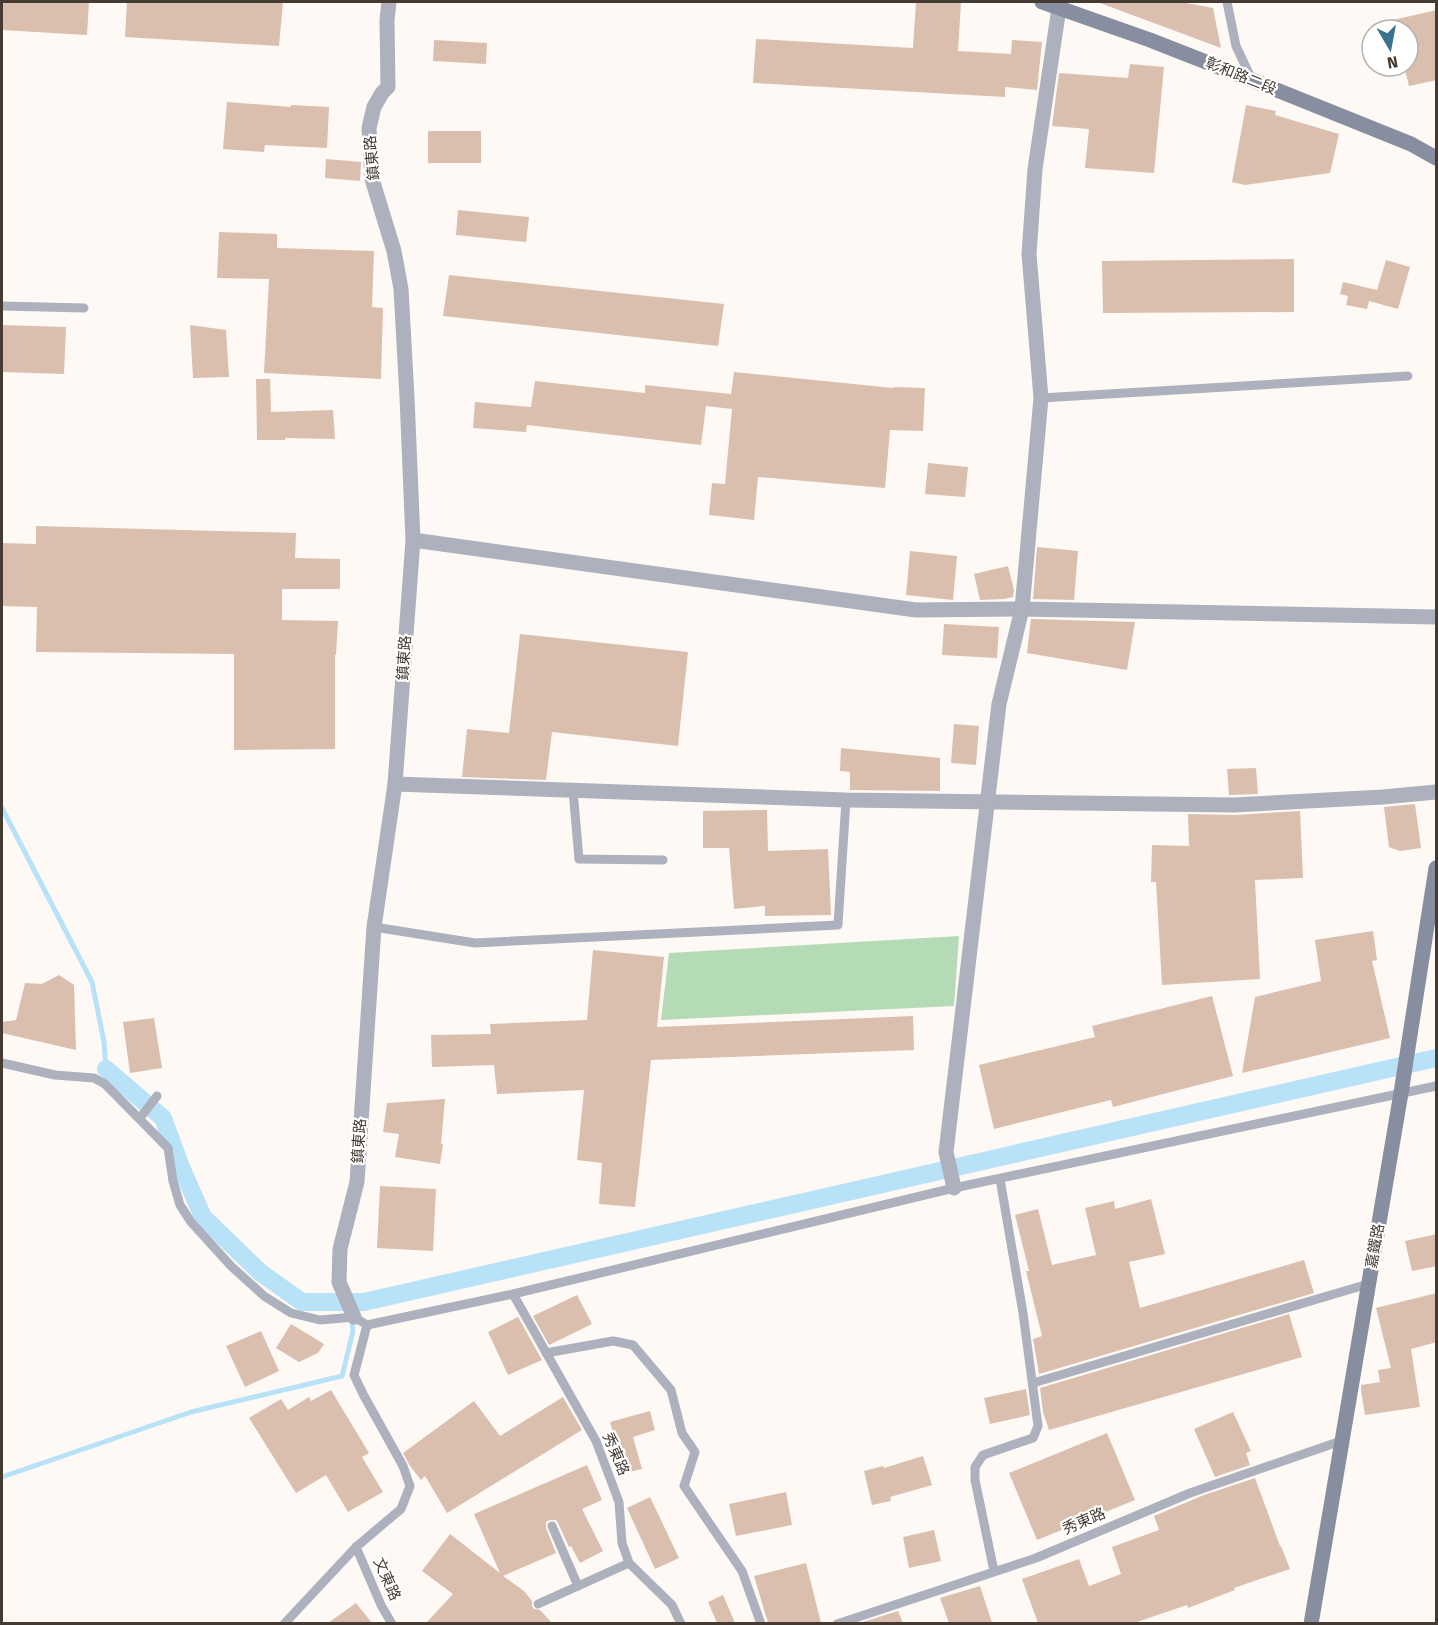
<svg xmlns="http://www.w3.org/2000/svg" width="1438" height="1625" viewBox="0 0 1438 1625" font-family="'Fira Sans','Noto Sans TC',sans-serif">
	<rect width="100%" height="100%" fill="#fef9f5"/>
	<polygon fill="#b5dbb6" points="959,936 954,1006 661,1020 669,953"/>
	<g fill="none" stroke-linecap="round" stroke-linejoin="round">
		<g stroke="#b8e2f7" stroke-width="5">
			<polyline points="2,808 92,982 104,1042 106,1069"/>
			<polyline points="2,1477 191,1412 342,1376 353,1331 351,1317"/>
		</g>
		<polyline stroke="#b8e2f7" stroke-width="18" points="106,1069 163,1118 181,1167 203,1217 261,1273 302,1302 364,1302 1436,1058"/>
	</g>
	<g fill="#dabfae">
		<polygon points="2,2 89,2 87,35 2,30"/>
		<polygon points="127,2 283,2 279,46 125,37"/>
		<polygon points="916,2 961,2 958,51 1011,54 1012,40 1042,42 1037,90 1005,87 1005,97 753,83 756,39 913,48"/>
		<polygon points="1101,2 1181,2 1213,8 1221,48 1100,3"/>
		<polygon points="1437,10 1437,80 1409,86 1404,66 1408,66 1408,30 1376,30 1375,24"/>
		<polygon points="434,40 487,43 486,64 433,61"/>
		<polygon points="1130,64 1164,67 1154,173 1085,168 1089,129 1052,126 1059,73 1128,78"/>
		<polygon points="227,102 291,107 291,105 329,107 327,148 265,145 264,152 223,149"/>
		<polygon points="1246,105 1276,111 1275,115 1339,134 1330,173 1245,185 1232,182"/>
		<rect x="428" y="131" width="53" height="32"/>
		<polygon points="326,159 361,162 360,181 325,178"/>
		<polygon points="458,210 529,217 526,242 456,235"/>
		<polygon points="219,232 277,234 277,248 374,251 372,307 383,308 381,379 264,373 269,279 217,278"/>
		<polygon points="1294,259 1294,312 1103,313 1102,261"/>
		<polygon points="1386,260 1410,267 1398,309 1369,301 1367,309 1346,305 1348,296 1340,294 1343,282 1377,290"/>
		<polygon points="449,275 724,304 718,346 443,316"/>
		<polygon points="2,325 66,327 64,374 2,372"/>
		<polygon points="190,325 226,330 229,377 193,378"/>
		<polygon points="734,372 893,388 894,387 925,388 923,431 890,430 885,488 758,477 754,520 709,515 712,483 725,484 732,409 706,406 701,445 527,425 526,432 473,428 475,402 531,407 535,381 645,393 645,385 731,394"/>
		<polygon points="256,379 270,379 271,412 333,410 335,439 285,438 285,440 257,440"/>
		<polygon points="928,463 968,467 965,497 925,494"/>
		<polygon points="36,526 296,533 295,558 340,559 340,589 282,589 282,620 338,621 336,655 335,655 335,749 234,750 234,654 36,652 37,607 2,606 2,543 36,544"/>
		<polygon points="1037,547 1078,551 1074,600 1033,599"/>
		<polygon points="910,551 957,556 953,600 906,595"/>
		<polygon points="1008,566 1014,590 1013,597 1004,599 980,600 974,574"/>
		<polygon points="1031,619 1135,622 1127,670 1027,653"/>
		<polygon points="944,624 999,627 997,658 942,655"/>
		<polygon points="520,634 688,652 678,746 552,732 546,780 462,777 467,729 509,733"/>
		<polygon points="954,724 979,726 976,765 951,763"/>
		<polygon points="841,748 940,758 940,791 850,790 850,772 840,771"/>
		<polygon points="1256,768 1258,794 1229,795 1227,769"/>
		<polygon points="1415,804 1421,848 1400,851 1389,847 1384,807"/>
		<polygon points="767,810 768,851 828,849 831,915 765,916 765,906 734,909 729,848 703,848 703,811"/>
		<polygon points="1300,811 1303,878 1255,880 1260,979 1162,985 1156,882 1151,882 1152,845 1189,846 1188,814 1235,815"/>
		<polygon points="1373,931 1377,960 1372,961 1390,1038 1242,1073 1255,997 1321,981 1315,940"/>
		<polygon points="593,950 664,957 657,1027 913,1016 914,1050 651,1060 635,1207 599,1204 602,1163 577,1160 584,1090 497,1094 494,1065 432,1067 431,1035 491,1034 490,1024 587,1020"/>
		<polygon points="59,975 74,985 76,1050 2,1033 2,1022 16,1020 25,983 42,984"/>
		<polygon points="1212,996 1233,1076 1113,1107 1111,1100 994,1129 979,1065 1095,1037 1092,1026"/>
		<polygon points="154,1018 162,1068 130,1073 123,1022"/>
		<polygon points="445,1099 441,1144 443,1144 440,1164 395,1157 399,1134 383,1132 387,1103"/>
		<polygon points="380,1186 436,1189 433,1251 377,1248"/>
		<polygon points="1151,1199 1165,1254 1129,1262 1140,1308 1304,1260 1314,1293 1039,1374 1033,1339 1042,1336 1026,1271 1029,1271 1015,1215 1038,1209 1052,1265 1096,1255 1085,1208 1114,1201 1115,1209"/>
		<polygon points="1437,1234 1437,1266 1412,1271 1405,1241"/>
		<polygon points="1437,1293 1437,1342 1411,1349 1420,1407 1365,1415 1361,1390 1361,1385 1380,1382 1378,1370 1391,1368 1376,1308"/>
		<polygon points="577,1295 592,1324 549,1345 533,1316"/>
		<polygon points="1289,1314 1302,1357 1049,1430 1043,1412 1040,1388"/>
		<polygon points="518,1317 542,1360 508,1375 488,1332"/>
		<polygon points="291,1324 324,1344 318,1353 299,1362 276,1348"/>
		<polygon points="261,1331 279,1371 245,1387 226,1346"/>
		<polygon points="1026,1389 1030,1415 990,1424 984,1398"/>
		<polygon points="331,1390 369,1453 362,1457 383,1492 348,1512 326,1475 296,1493 249,1418 281,1399 288,1410 309,1397 311,1401"/>
		<polygon points="563,1397 582,1430 447,1513 425,1476 421,1480 410,1466 403,1453 474,1401 500,1436"/>
		<polygon points="650,1411 655,1430 633,1437 642,1469 625,1473 610,1422"/>
		<polygon points="1233,1412 1251,1451 1246,1453 1250,1465 1215,1477 1194,1429"/>
		<polygon points="1107,1433 1135,1500 1037,1540 1009,1473"/>
		<polygon points="923,1456 932,1485 890,1497 891,1501 872,1505 864,1471 883,1466 884,1468"/>
		<polygon points="587,1465 602,1500 582,1509 603,1551 580,1563 571,1546 569,1547 558,1523 556,1520 550,1520 546,1522 546,1528 556,1553 503,1576 524,1591 532,1601 532,1606 534,1609 540,1610 552,1623 426,1623 453,1594 422,1571 450,1534 500,1573 474,1514"/>
		<polygon points="1255,1478 1280,1546 1281,1546 1290,1569 1234,1588 1235,1590 1188,1608 1187,1605 1134,1623 1038,1623 1022,1579 1079,1559 1089,1586 1121,1574 1112,1547 1159,1530 1154,1516 1204,1495"/>
		<polygon points="786,1492 792,1525 736,1536 729,1504"/>
		<polygon points="650,1497 679,1558 655,1569 627,1508"/>
		<polygon points="934,1530 941,1561 909,1568 903,1537"/>
		<polygon points="806,1563 821,1623 768,1623 754,1576"/>
		<polygon points="980,1586 992,1623 949,1623 940,1598"/>
		<polygon points="723,1595 735,1623 717,1623 708,1602"/>
		<polygon points="356,1603 372,1623 328,1623"/>
		<polygon points="898,1611 903,1623 860,1623"/>
	</g>
	<g fill="none" stroke-linecap="round" stroke-linejoin="round">
		<g stroke="#acb1bd" stroke-width="9">
			<polyline points="1227,2 1236,46 1252,80"/>
			<polyline points="2,306 84,308"/>
			<polyline points="1041,398 1408,376"/>
			<polyline points="573,790 579,859 663,860"/>
			<polyline points="374,927 475,943 838,925 846,800"/>
			<polyline points="2,1063 55,1075 94,1078 105,1084 168,1148 173,1181 180,1205 191,1222 231,1266 264,1296 291,1313 320,1320 354,1317 367,1325 513,1294 954,1188 1436,1086"/>
			<polyline points="140,1118 157,1096"/>
			<polyline points="513,1294 596,1441 619,1502 622,1543 629,1563 672,1605 681,1624"/>
			<polyline points="546,1353 613,1341 633,1345 671,1390 682,1433 695,1452 684,1486 742,1571 761,1624"/>
			<polyline points="1033,1383 1368,1284"/>
			<polyline points="552,1526 578,1586"/>
			<polyline points="356,1547 381,1605 392,1624"/>
			<polyline points="994,1571 975,1480 975,1467 983,1455 1033,1438 1038,1426 1023,1313 1000,1179"/>
			<polyline points="538,1604 629,1563"/>
			<polyline points="284,1624 356,1547 401,1509 410,1486 403,1466 363,1394 354,1375 367,1325"/>
			<polyline points="837,1624 1036,1558 1190,1493 1341,1441"/>
		</g>
		<g stroke="#acb1bd" stroke-width="15">
			<polyline points="413,540 916,610 1022,609 1436,617"/>
			<polyline points="395,784 846,800 1234,805 1383,797 1436,792"/>
			<polyline points="954,1188 946,1152 999,704 1022,609 1041,398 1029,254 1035,169 1059,8"/>
			<polyline points="354,1317 339,1282 340,1249 357,1182 374,927 395,784 413,540 407,397 401,289 394,251 372,179 369,128 374,107 382,93 388,87 387,20 389,2"/>
		</g>
		<g stroke="#868e9f" stroke-width="15">
			<polyline points="1042,2 1150,40 1252,80 1411,144 1436,158"/>
			<polyline points="1311,1624 1401,1093 1436,868"/>
		</g>
	</g>
	<g text-anchor="middle" dominant-baseline="central" stroke-width="4.5" stroke-linejoin="round" paint-order="stroke">
		<g font-size="15" fill="#453b33" stroke="#fff">
			<text transform="translate(1241 76) rotate(22)">彰和路二段</text>
			<text transform="translate(372 158) rotate(-95)">鎮東路</text>
			<text transform="translate(404 658) rotate(-86)">鎮東路</text>
			<text transform="translate(359 1141) rotate(-86)">鎮東路</text>
			<text transform="translate(1375 1246) rotate(-80)">嘉鐵路</text>
			<text transform="translate(616 1454) rotate(67)">秀東路</text>
			<text transform="translate(1084 1521) rotate(-23)">秀東路</text>
			<text transform="translate(387 1579) rotate(66)">文東路</text>
		</g>
	</g>
	<rect width="1438" height="1625" fill="none" stroke="#453b33" stroke-width="6"/>
	<g transform="translate(1390 48) rotate(170)"><circle r="28" fill="#ffffff" stroke="#b5b1ad" stroke-width="1.5"/>
	<path d="M0-4.5L10 22L0 15L-10 22Z" fill="#39738c"/>
	<text y="-9" font-size="16" font-weight="bold" text-anchor="middle" fill="#453b33">N</text>
	</g>
</svg>
